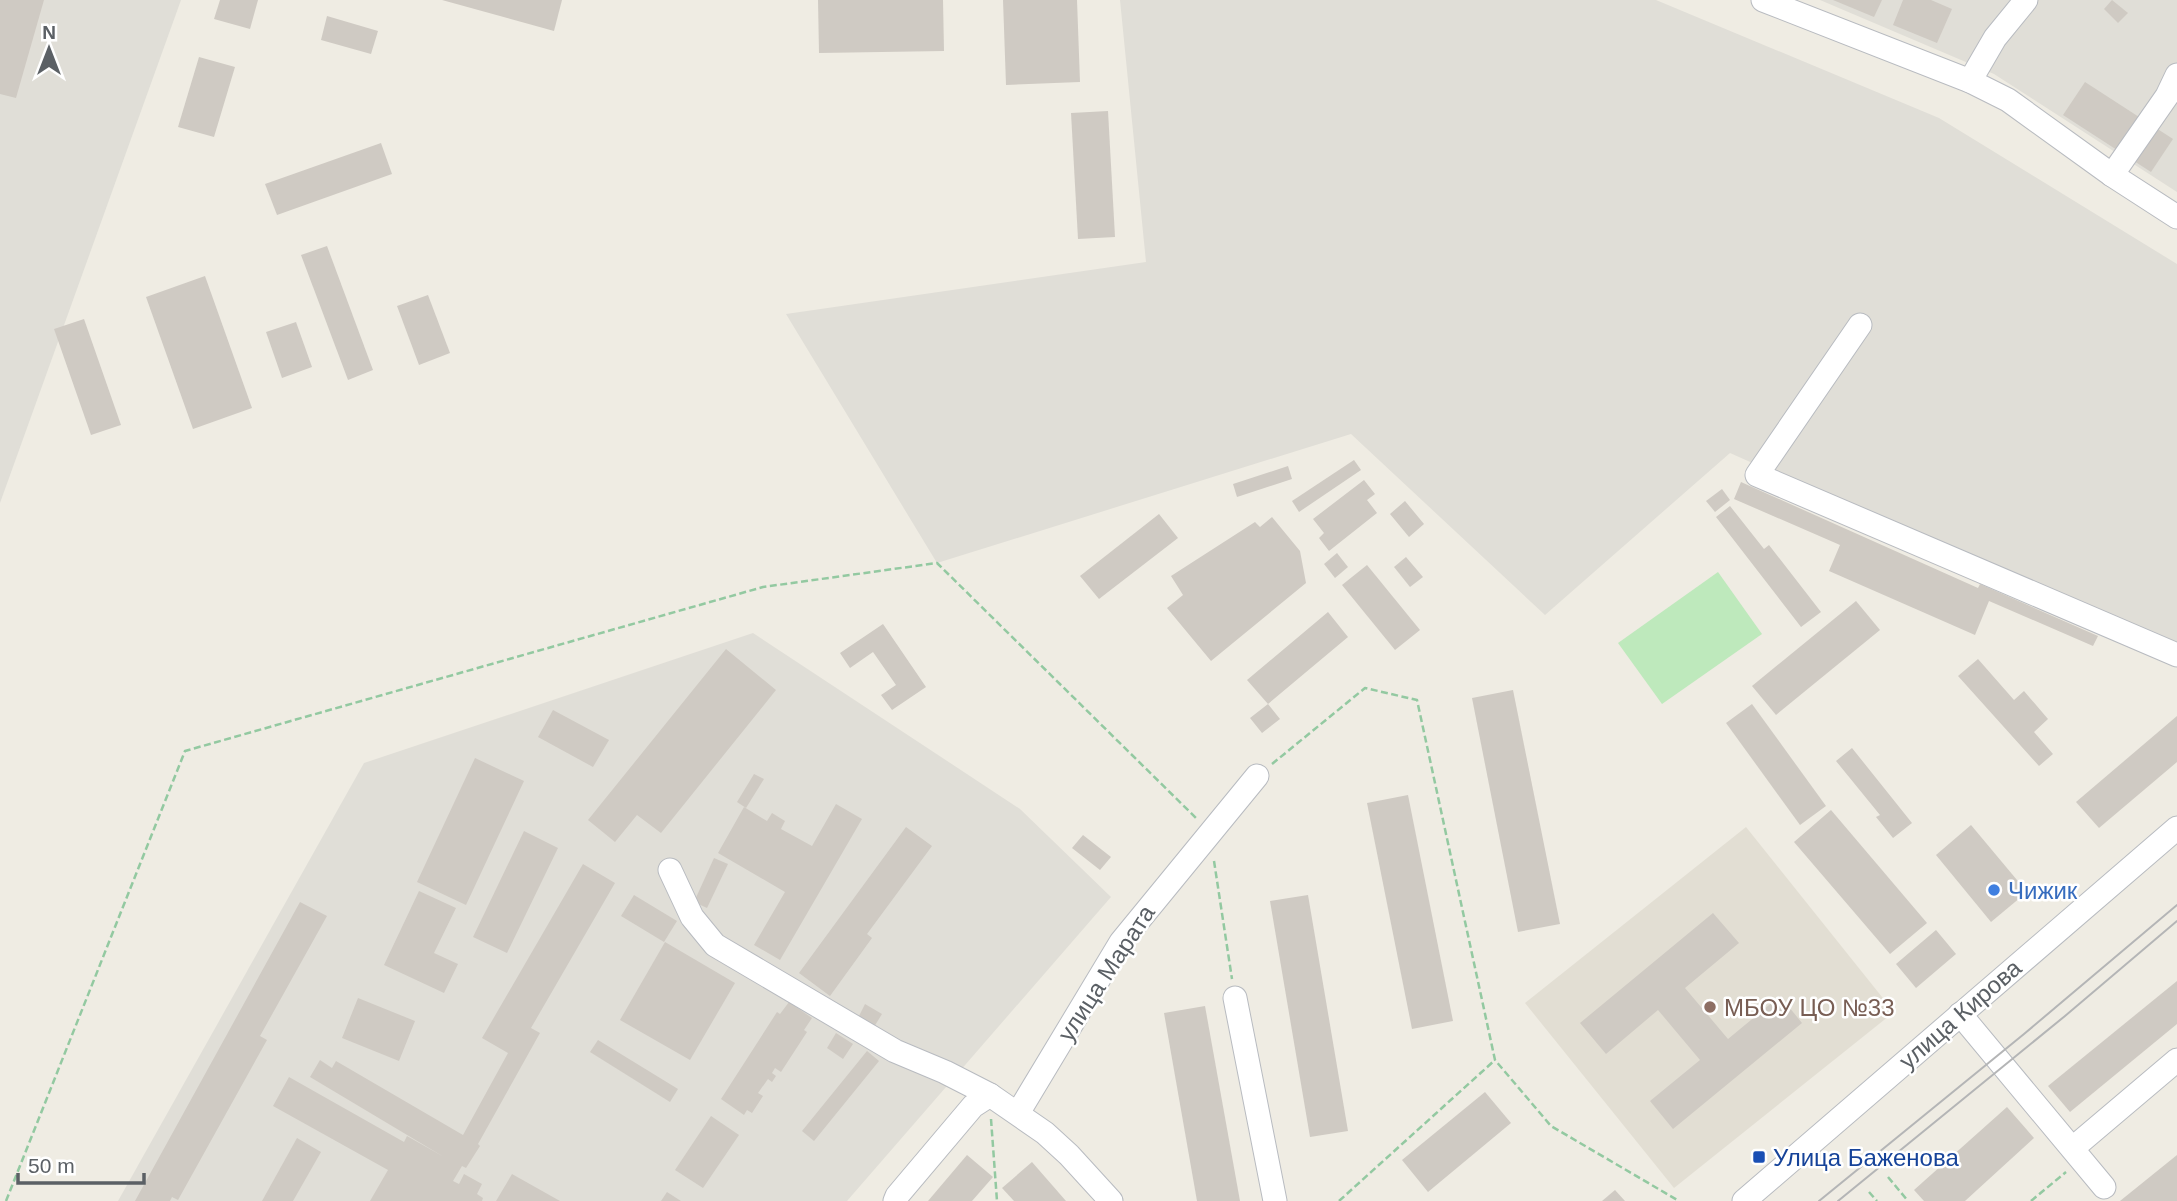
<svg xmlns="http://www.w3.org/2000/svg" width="2177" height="1201" viewBox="0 0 2177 1201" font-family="Helvetica,sans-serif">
	<rect width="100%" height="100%" fill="#efece3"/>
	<g fill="#e0ded7">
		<polygon points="0,0 181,0 0,503"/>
		<polygon points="1120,0 1656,0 1939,118 2177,264 2177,651 1730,453 1545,615 1351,434 937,563 786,314 1146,262"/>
		<polygon points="1820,0 2177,0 2177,192 1994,74"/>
		<polygon points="753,633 1020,809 1111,897 847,1201 118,1201 364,763"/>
	</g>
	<polygon fill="#e2ded3" points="1746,827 1894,1012 1674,1188 1525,1003"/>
	<polygon fill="#bee9bc" points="1718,572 1762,634 1662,704 1618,643"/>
	<g fill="#cfcac3">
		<polygon points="0,0 44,0 16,98 0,94"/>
		<polygon points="220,0 258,0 250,29 214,19"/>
		<polygon points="442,0 562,0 554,31"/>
		<polygon points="818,0 943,0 944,51 819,53"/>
		<polygon points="1003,0 1077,0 1080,82 1006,85"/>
		<polygon points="1833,0 1882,0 1874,17"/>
		<polygon points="1903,0 1931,0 1952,9 1937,43 1893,25"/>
		<polygon points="2112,0 2128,13 2118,23 2104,9"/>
		<polygon points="327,16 378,31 371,54 321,40"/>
		<polygon points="199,57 235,67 214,137 178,127"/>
		<polygon points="2085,82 2173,139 2151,172 2063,115"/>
		<polygon points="1108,111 1115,237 1078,239 1071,113"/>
		<polygon points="381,143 392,174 277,215 265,184"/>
		<polygon points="327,246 373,370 348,380 301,255"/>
		<polygon points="205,276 252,408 193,429 146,297"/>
		<polygon points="428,295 450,353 419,365 397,306"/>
		<polygon points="84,319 121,425 91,435 54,329"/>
		<polygon points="296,322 312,367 282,378 266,332"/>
		<polygon points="1354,460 1361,470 1299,512 1292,501"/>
		<polygon points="1288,466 1292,479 1237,497 1233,484"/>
		<polygon points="1364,480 1375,494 1367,500 1377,513 1329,551 1319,538 1324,533 1313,519"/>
		<polygon points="1741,482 1978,588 1980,584 2098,636 2093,646 1989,601 1975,635 1829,571 1840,545 1734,499"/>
		<polygon points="1722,489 1730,500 1715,512 1706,501"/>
		<polygon points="1405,501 1424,524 1409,537 1390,514"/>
		<polygon points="1730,506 1764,549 1769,545 1821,612 1801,627 1716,517"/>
		<polygon points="1159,514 1178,538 1099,599 1080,576"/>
		<polygon points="1272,517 1300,551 1306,583 1211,661 1167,608 1183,595 1171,576 1255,522 1260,527"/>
		<polygon points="1337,553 1348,567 1335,578 1324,564"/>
		<polygon points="1406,557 1423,577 1410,587 1394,567"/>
		<polygon points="1367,565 1420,630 1395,650 1342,585"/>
		<polygon points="1856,601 1880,630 1776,715 1752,686"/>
		<polygon points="1328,612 1348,637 1268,704 1280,719 1262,733 1250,718 1268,704 1247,680"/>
		<polygon points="883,624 926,687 892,710 881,695 896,685 873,652 850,668 840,653"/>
		<polygon points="726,649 776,690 661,833 637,815 615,842 588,820"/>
		<polygon points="1978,659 2014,700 2024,691 2048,719 2034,732 2053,754 2039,766 1958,676"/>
		<polygon points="1513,690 1560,924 1518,932 1472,698"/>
		<polygon points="1752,704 1826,806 1800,825 1726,723"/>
		<polygon points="553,710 609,740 593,767 538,737"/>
		<polygon points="2177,716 2177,762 2099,828 2076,802"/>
		<polygon points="1852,748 1912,823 1893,838 1876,817 1880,815 1836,761"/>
		<polygon points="475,758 524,781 466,905 417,882"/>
		<polygon points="754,774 764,779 746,808 737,802"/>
		<polygon points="1408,795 1453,1021 1412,1029 1367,803"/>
		<polygon points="836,804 862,819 780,960 754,945 785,892 718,853 744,807 767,821 772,813 785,821 781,829 812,846"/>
		<polygon points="1831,810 1927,923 1890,954 1794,842"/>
		<polygon points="1971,825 2027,892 1991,922 1936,855"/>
		<polygon points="906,827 932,846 867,934 872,938 830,996 799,973"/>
		<polygon points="524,831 558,848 507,953 473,937"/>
		<polygon points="1083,835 1111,857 1100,870 1072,848"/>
		<polygon points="714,858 728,864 707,908 694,902"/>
		<polygon points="583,864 615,883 531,1028 540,1033 478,1144 480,1146 466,1168 462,1166 453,1181 459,1184 464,1174 482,1184 477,1194 483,1198 482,1201 370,1201 388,1170 273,1106 289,1077 404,1142 407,1136 444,1157 310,1077 320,1060 332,1068 336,1061 463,1135 508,1053 482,1038"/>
		<polygon points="419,891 456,908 434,953 458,964 444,993 384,965"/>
		<polygon points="634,895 677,921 664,942 621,916"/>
		<polygon points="1308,895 1348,1131 1310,1137 1270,901"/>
		<polygon points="300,902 327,916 260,1036 267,1040 178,1200 172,1197 170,1201 135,1201"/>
		<polygon points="1713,913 1739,943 1685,988 1728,1039 1780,996 1802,1023 1673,1129 1650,1101 1700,1060 1658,1010 1606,1054 1580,1023"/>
		<polygon points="1936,930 1956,954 1916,988 1896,964"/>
		<polygon points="665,942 735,983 690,1060 620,1020"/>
		<polygon points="2177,981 2177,1024 2070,1112 2048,1086"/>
		<polygon points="358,998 415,1021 399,1061 342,1038"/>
		<polygon points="789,1002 812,1018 804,1030 807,1032 781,1072 775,1068 772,1073 776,1076 772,1082 768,1079 758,1093 763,1096 752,1113 747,1110 744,1115 721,1099 777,1012 780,1014"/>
		<polygon points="865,1004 882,1014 874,1027 858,1018"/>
		<polygon points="1205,1006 1240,1201 1197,1201 1164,1013"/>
		<polygon points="836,1033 853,1044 843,1059 827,1048"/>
		<polygon points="598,1040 678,1089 670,1102 590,1052"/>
		<polygon points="867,1051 879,1061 814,1141 802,1131"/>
		<polygon points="1485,1092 1511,1123 1428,1192 1402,1160"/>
		<polygon points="2007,1107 2034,1138 1965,1201 1924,1201 1914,1190"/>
		<polygon points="711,1116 739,1135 703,1188 675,1170"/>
		<polygon points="297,1138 321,1152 293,1201 262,1201"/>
		<polygon points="967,1155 993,1177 972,1201 928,1201"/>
		<polygon points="2177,1155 2177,1201 2120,1201"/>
		<polygon points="1032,1162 1066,1201 1014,1201 1002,1188"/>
		<polygon points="512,1174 560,1201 496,1201"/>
		<polygon points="1615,1190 1625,1201 1602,1201"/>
		<polygon points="667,1192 681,1201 661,1201"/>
	</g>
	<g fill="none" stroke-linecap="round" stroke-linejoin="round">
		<defs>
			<g id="minor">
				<polyline points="1763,0 1970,81 2008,100 2112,175 2177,217"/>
				<polyline points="1970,81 1995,38 2026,0"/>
				<polyline points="2112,175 2167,96 2177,75"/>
				<polyline points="1860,325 1757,475 2177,655"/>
				<polyline points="670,870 692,917 715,945 895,1051 945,1072 990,1095 1045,1133 1069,1155 1111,1201"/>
				<polyline points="1235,998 1275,1201"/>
				<polyline points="1960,1014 2104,1187"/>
				<polyline points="1018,1113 1121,942 1257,776"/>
				<polyline points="2073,1148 2177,1060"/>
				<polyline points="895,1201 897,1196 973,1106 990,1095"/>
				<polyline points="1744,1201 2177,828"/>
			</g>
		</defs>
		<use href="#minor" stroke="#b8bbc0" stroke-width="25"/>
		<g stroke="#93c9a1" stroke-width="2.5" stroke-dasharray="7 3.5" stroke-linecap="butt">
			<polyline points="1272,764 1365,688 1417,700 1495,1060 1551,1126 1679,1201"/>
			<polyline points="1214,861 1232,979"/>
			<polyline points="991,1119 997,1201"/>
			<polyline points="1888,1177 1908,1201"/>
			<polyline points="1869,1192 1877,1201"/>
			<polyline points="6,1201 185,751 763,587 937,563 1196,818"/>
			<polyline points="1339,1201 1495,1060"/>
			<polyline points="2031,1201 2066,1172"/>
		</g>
		<use href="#minor" stroke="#fff" stroke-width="23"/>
		<g stroke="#b4b5b6" stroke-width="2">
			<polyline points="1819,1201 2024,1034 2177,905"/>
			<polyline points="1838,1201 2065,1016 2177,921"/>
		</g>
	</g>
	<circle fill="#3f7fe0" stroke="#fff" stroke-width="2.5" cx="1994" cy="890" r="7"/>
	<circle fill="#8d6e63" stroke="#fff" stroke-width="2.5" cx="1710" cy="1007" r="7"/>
	<rect fill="#1a4fb4" stroke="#fff" stroke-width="2.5" x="1752" y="1150" width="14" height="14" rx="3.5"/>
	<g text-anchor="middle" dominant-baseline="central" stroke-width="5" stroke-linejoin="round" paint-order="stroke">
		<g font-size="24" fill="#366cbe" stroke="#fff" text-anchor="start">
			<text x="2008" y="890">Чижик</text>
		</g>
		<g font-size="24" fill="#5b6065" stroke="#fff">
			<text transform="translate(1106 973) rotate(-57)">улица Марата</text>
			<text transform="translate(1960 1014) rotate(-41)">улица Кирова</text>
		</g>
		<g font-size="24" fill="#785e54" stroke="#fff" text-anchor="start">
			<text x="1724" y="1007">МБОУ ЦО №33</text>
		</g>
		<g font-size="24" fill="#164399" stroke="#fff" text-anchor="start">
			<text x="1773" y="1157">Улица Баженова</text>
		</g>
	</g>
	<g transform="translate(49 49)" stroke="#ffffff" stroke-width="5" paint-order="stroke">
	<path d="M0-5L12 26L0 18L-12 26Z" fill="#5b6065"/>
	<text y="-10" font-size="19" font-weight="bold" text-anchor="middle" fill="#5b6065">N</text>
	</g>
	<path d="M18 1173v10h126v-10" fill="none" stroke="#5b6065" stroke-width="3.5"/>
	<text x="28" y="1173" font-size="21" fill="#5b6065" stroke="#ffffff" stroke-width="5" paint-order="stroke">50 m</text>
</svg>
